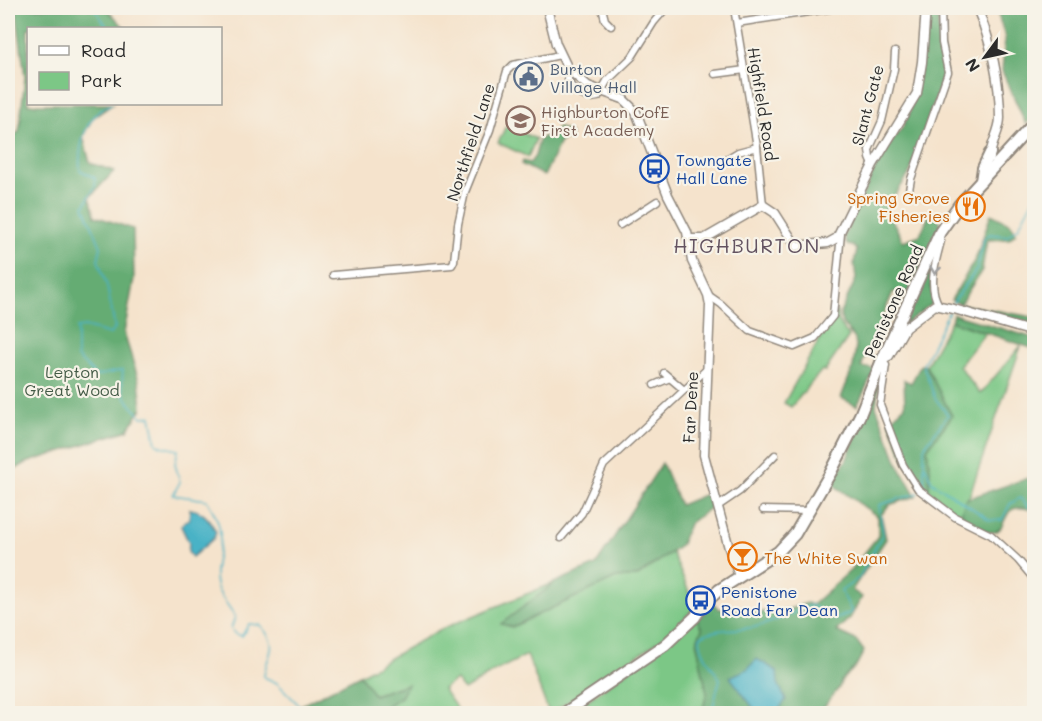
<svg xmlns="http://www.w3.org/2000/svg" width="1042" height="721" viewBox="0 0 1042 721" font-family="Mali,sans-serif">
	<rect width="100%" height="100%" fill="#f7f3e8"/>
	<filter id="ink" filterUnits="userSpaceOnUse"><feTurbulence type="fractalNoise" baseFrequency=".0167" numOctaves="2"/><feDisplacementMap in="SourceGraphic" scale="12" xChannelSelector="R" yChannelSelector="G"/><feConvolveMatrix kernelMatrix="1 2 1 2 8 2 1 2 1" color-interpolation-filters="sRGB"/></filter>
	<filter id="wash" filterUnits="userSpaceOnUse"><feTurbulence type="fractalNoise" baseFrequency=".008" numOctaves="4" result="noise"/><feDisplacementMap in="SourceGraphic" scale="24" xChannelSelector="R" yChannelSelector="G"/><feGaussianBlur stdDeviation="1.35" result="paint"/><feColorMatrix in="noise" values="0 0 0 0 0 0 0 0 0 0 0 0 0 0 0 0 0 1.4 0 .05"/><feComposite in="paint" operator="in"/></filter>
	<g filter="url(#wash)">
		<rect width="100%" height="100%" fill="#f5e3cc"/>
		<g fill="#7cc786" stroke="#547958" stroke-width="1.5">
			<polygon points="506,126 536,139 528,157 498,143"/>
			<polygon points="836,310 839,323 849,336 825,371 822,370 791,407 784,403"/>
			<polygon points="951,321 985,333 959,366 980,394 1021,346 969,497 966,499 963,518 929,490 930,469 927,449 952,416 926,366"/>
			<polygon points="672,552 692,599 703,601 662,639 551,713 549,713 527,655 495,671 464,690 456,680 443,689 460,713 374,713 401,697 407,684 373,695 360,675 439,630 556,582 502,624 512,627 616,578 638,576"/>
			<polygon points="697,619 702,629 698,638 697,645 707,693 702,713 569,714"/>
		</g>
		<g fill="#65ac73" stroke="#486c4f" stroke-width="1.5">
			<polygon points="16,8 106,8 125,28 28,28 28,104 113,104 93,118 83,136 90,163 114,171 90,197 95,216 133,229 134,279 124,333 139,381 142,408 128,430 26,463 8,474 8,138 19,132 25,77"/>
			<polygon points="929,8 939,8 938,26 945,70 914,163 908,176 886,208 903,241 920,235 930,213 936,213 941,225 909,292 893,292 861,367 875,369 857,406 841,398 853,367 856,346 855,339 842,323 840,313 856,279 854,262 857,250 853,246 847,245 844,236 879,160 902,128 910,112"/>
			<polygon points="996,8 1034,8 1034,116 1026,124 1002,71 1005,37"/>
			<polygon points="557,127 569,132 571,137 560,142 544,176 521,164 523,161 530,163 535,156 539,140 545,136 554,136"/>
			<polygon points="991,214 1011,224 1016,233 1009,239 987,240 982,270 960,304 1032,317 1034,318 1034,326 960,304 951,300 976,258"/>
			<polygon points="934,254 930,275 933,303 902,326"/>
			<polygon points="953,314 1034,338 1034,349 951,321"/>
			<path d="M921 365 926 366 952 416 927 449 930 469 929 490C906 475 899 445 889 421L905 406 904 380 911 383Z"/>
			<polygon points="879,379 876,406 899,466 916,496 889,505 881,515 886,539 852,590 862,597 850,618 836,631 856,640 864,651 856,666 841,681 839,688 819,713 702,713 707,693 697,645 698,638 702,629 697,619 710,602 720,609 778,613 807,603 812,605 851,570 878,536 878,517 831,483 846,461"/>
			<polygon points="662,463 680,505 706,494 711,507 689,524 680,546 637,576 616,578 512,627 501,624 556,582 596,565"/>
			<path d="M1034 476V511C996 496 1012 536 989 532 980 530 970 522 963 518L962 510 966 499Z"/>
			<polygon points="360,675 374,695 408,684 401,697 374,713 286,713"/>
		</g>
		<g fill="#48b2c6" stroke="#3a6e78" stroke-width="1.5">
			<path d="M190 509C203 510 211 521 216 532L214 538 192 557 188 552 189 543 181 526 184 522 189 519Z"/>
			<polygon points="757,659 777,671 778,683 786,700 776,713 757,713 730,677 747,669"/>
		</g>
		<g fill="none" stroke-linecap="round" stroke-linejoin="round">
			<g stroke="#48b2c6" stroke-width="1.5">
				<polyline points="94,8 108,28"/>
				<path d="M112 104C86 114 78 144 80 170L95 178V187L84 206 101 247 98 260 107 286 115 328 110 334 85 327 77 328V357L96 376 123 370C120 395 125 399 142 417L151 416 156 443 161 446 178 450 175 464 180 482 173 495 207 500C212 509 217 517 219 526 224 547 210 567 217 588 221 598 230 607 235 617L231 629 235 634 242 636 249 624 260 625C282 649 266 652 264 677L277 683 299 705 298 714"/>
				<polyline points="952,304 977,269 984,238 990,234 1007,236 1018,228 1034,197"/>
				<polyline points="925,465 932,482 990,520 1002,520 1010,504 1020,498 1034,512"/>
				<polyline points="924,490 924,447 948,415 935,398 923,365 949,311"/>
				<path d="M711 714 720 679C713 668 699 651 700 637 715 627 737 631 755 627 774 622 793 613 811 605L835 619 852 612 841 591 859 578 883 533 879 505 918 493"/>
			</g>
		</g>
	</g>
	<g filter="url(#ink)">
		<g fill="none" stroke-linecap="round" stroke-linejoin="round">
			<defs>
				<g id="street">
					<polyline points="602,8 605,20 611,26"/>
					<polyline points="734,8 757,147 763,205"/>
					<polyline points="737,23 835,8"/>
					<path d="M568 69C564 86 582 101 598 97L607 81 632 57 654 22 666 8"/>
					<polyline points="715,74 745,70"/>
					<polyline points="723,161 738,152 757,147"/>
					<polyline points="873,165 870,158 869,150 882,121 894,69 895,52"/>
					<polyline points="909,190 911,179 948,72 942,43 941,8"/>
					<polyline points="620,225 657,201"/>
					<polyline points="333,275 452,265 454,261 458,224 465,192 490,130 507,71 513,65 560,55"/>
					<polyline points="708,295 721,304 750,331 794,347 815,338 833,316 841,234"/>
					<path d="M939 305C927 286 936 261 941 241L940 238"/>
					<polyline points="882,360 886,365 880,405 903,465 918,489 955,517 991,535 1018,560 1034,579"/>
					<polyline points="664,373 684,390"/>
					<polyline points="654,385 670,378"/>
					<polyline points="718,506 740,491 775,455"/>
					<polyline points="763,510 809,511"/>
					<polyline points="561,538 582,513 604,465 707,369"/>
				</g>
				<g id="secondary">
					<polyline points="547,8 556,44 568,69 588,86 623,99 636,112 668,195 687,232 692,261 708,295 710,305 704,455 729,548 739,576"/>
					<path d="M977 8C991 41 1000 81 1000 118 1000 132 990 144 990 158"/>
					<polyline points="688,239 704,239 763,205 775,213 796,246 828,243 837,238 873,165 917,93 922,62 926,8"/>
					<polyline points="883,359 889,356 905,328 935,305 954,309 1034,332"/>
				</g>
				<g id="highway">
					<polyline points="981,181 983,168 990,153"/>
					<polyline points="563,714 665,645 695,617 703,605 719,590 778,552 795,534 831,472 860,415 882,360 940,232 959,205 1034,123"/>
				</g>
			</defs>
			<use href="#street" stroke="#90877c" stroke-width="9"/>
			<use href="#secondary" stroke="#90877c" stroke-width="11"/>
			<use href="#highway" stroke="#90877c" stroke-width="14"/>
			<use href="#street" stroke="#fff" stroke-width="6"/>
			<use href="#secondary" stroke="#fff" stroke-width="8"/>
			<use href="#highway" stroke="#fff" stroke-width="10"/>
		</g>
		<defs><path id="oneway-chevron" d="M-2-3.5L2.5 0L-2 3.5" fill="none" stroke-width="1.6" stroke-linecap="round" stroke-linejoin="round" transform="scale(1.5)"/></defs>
		<use stroke="#a0a0a0" href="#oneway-chevron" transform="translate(935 270) rotate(99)"/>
	</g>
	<defs>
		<symbol id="civic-ring" viewBox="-11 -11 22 22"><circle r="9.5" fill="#f7f3e8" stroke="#5c6f8a" stroke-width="1.5"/><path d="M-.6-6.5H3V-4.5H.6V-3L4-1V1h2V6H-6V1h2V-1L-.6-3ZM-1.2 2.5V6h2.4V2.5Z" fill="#5c6f8a"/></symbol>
		<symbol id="school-ring" viewBox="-11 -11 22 22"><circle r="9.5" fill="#f7f3e8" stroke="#8d6e63" stroke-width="1.5"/><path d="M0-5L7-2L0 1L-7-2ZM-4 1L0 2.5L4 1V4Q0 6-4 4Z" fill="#8d6e63"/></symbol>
		<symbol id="bus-ring" viewBox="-11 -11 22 22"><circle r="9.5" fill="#f7f3e8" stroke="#1a4fb4" stroke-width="1.5"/><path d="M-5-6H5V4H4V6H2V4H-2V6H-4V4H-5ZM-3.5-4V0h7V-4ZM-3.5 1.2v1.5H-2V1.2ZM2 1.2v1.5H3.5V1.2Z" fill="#1a4fb4"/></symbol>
		<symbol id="restaurant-ring" viewBox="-11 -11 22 22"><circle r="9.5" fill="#f7f3e8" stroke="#e8710a" stroke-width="1.5"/><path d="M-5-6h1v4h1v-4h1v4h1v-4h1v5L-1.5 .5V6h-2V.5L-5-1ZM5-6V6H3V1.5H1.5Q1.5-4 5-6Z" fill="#e8710a"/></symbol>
		<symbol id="bar-ring" viewBox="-11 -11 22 22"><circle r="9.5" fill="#f7f3e8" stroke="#e8710a" stroke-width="1.5"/><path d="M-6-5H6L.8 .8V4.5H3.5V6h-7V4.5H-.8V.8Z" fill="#e8710a"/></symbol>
	</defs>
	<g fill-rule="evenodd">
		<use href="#civic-ring" x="512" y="60" width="33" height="33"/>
		<use href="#school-ring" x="504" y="104" width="33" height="33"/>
		<use href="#bus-ring" x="638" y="152" width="33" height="33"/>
		<use href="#restaurant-ring" x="954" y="190" width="33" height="33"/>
		<use href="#bar-ring" x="726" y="540" width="33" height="33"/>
		<use href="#bus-ring" x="684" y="584" width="33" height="33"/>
	</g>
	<g text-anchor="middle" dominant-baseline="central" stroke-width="4.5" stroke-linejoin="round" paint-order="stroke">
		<g font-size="16" fill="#4e5e75" stroke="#f7f3e8" text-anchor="start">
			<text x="550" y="68">Burton<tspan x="550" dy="18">Village Hall</tspan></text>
		</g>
		<g font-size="16" fill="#2b2b2b" stroke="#f7f3e8">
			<text transform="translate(763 104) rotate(81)">Highfield Road</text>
			<text transform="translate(867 105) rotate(-75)">Slant Gate</text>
			<text transform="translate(470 142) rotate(-72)">Northfield Lane</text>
			<text transform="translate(893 301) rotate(-66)">Penistone Road</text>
			<text transform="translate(690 407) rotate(-87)">Far Dene</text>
		</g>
		<g font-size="16" fill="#785e54" stroke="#f7f3e8" text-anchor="start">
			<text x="541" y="111">Highburton CofE<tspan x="541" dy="18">First Academy</tspan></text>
		</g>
		<g font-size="16" fill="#164399" stroke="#f7f3e8" text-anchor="start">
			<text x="676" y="159">Towngate<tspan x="676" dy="18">Hall Lane</tspan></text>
			<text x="721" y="591">Penistone<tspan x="721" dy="18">Road Far Dean</tspan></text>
		</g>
		<g font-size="16" fill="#c56008" stroke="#f7f3e8" text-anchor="end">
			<text x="950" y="197">Spring Grove<tspan x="950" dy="18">Fisheries</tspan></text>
			<text x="764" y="557" text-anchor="start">The White Swan</text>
		</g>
		<g font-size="16" fill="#435a46" stroke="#f7f3e8">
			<text x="72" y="371">Lepton<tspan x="72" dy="18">Great Wood</tspan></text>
		</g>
		<g font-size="20" letter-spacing="1.5" fill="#635361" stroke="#f7f3e8">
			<text x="747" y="245">HIGHBURTON</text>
		</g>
	</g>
	<rect width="1042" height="721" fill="none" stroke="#f7f3e8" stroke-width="30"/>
	<rect x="27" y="27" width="195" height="78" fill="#f7f3e8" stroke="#a5a39c" stroke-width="1.5"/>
	<rect x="39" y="46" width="30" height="9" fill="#ffffff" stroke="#a5a39c" stroke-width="1.5"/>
	<text x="81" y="57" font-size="18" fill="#2b2b2b">Road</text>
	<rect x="39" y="72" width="30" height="18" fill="#7cc786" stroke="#a5a39c" stroke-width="1.5"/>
	<text x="81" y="87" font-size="18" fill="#2b2b2b">Park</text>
	<g transform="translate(985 57) rotate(237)" stroke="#f7f3e8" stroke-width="4.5" paint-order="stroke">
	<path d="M0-4.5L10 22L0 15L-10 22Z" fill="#2b2b2b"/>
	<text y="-9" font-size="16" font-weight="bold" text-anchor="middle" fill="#2b2b2b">N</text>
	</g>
</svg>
